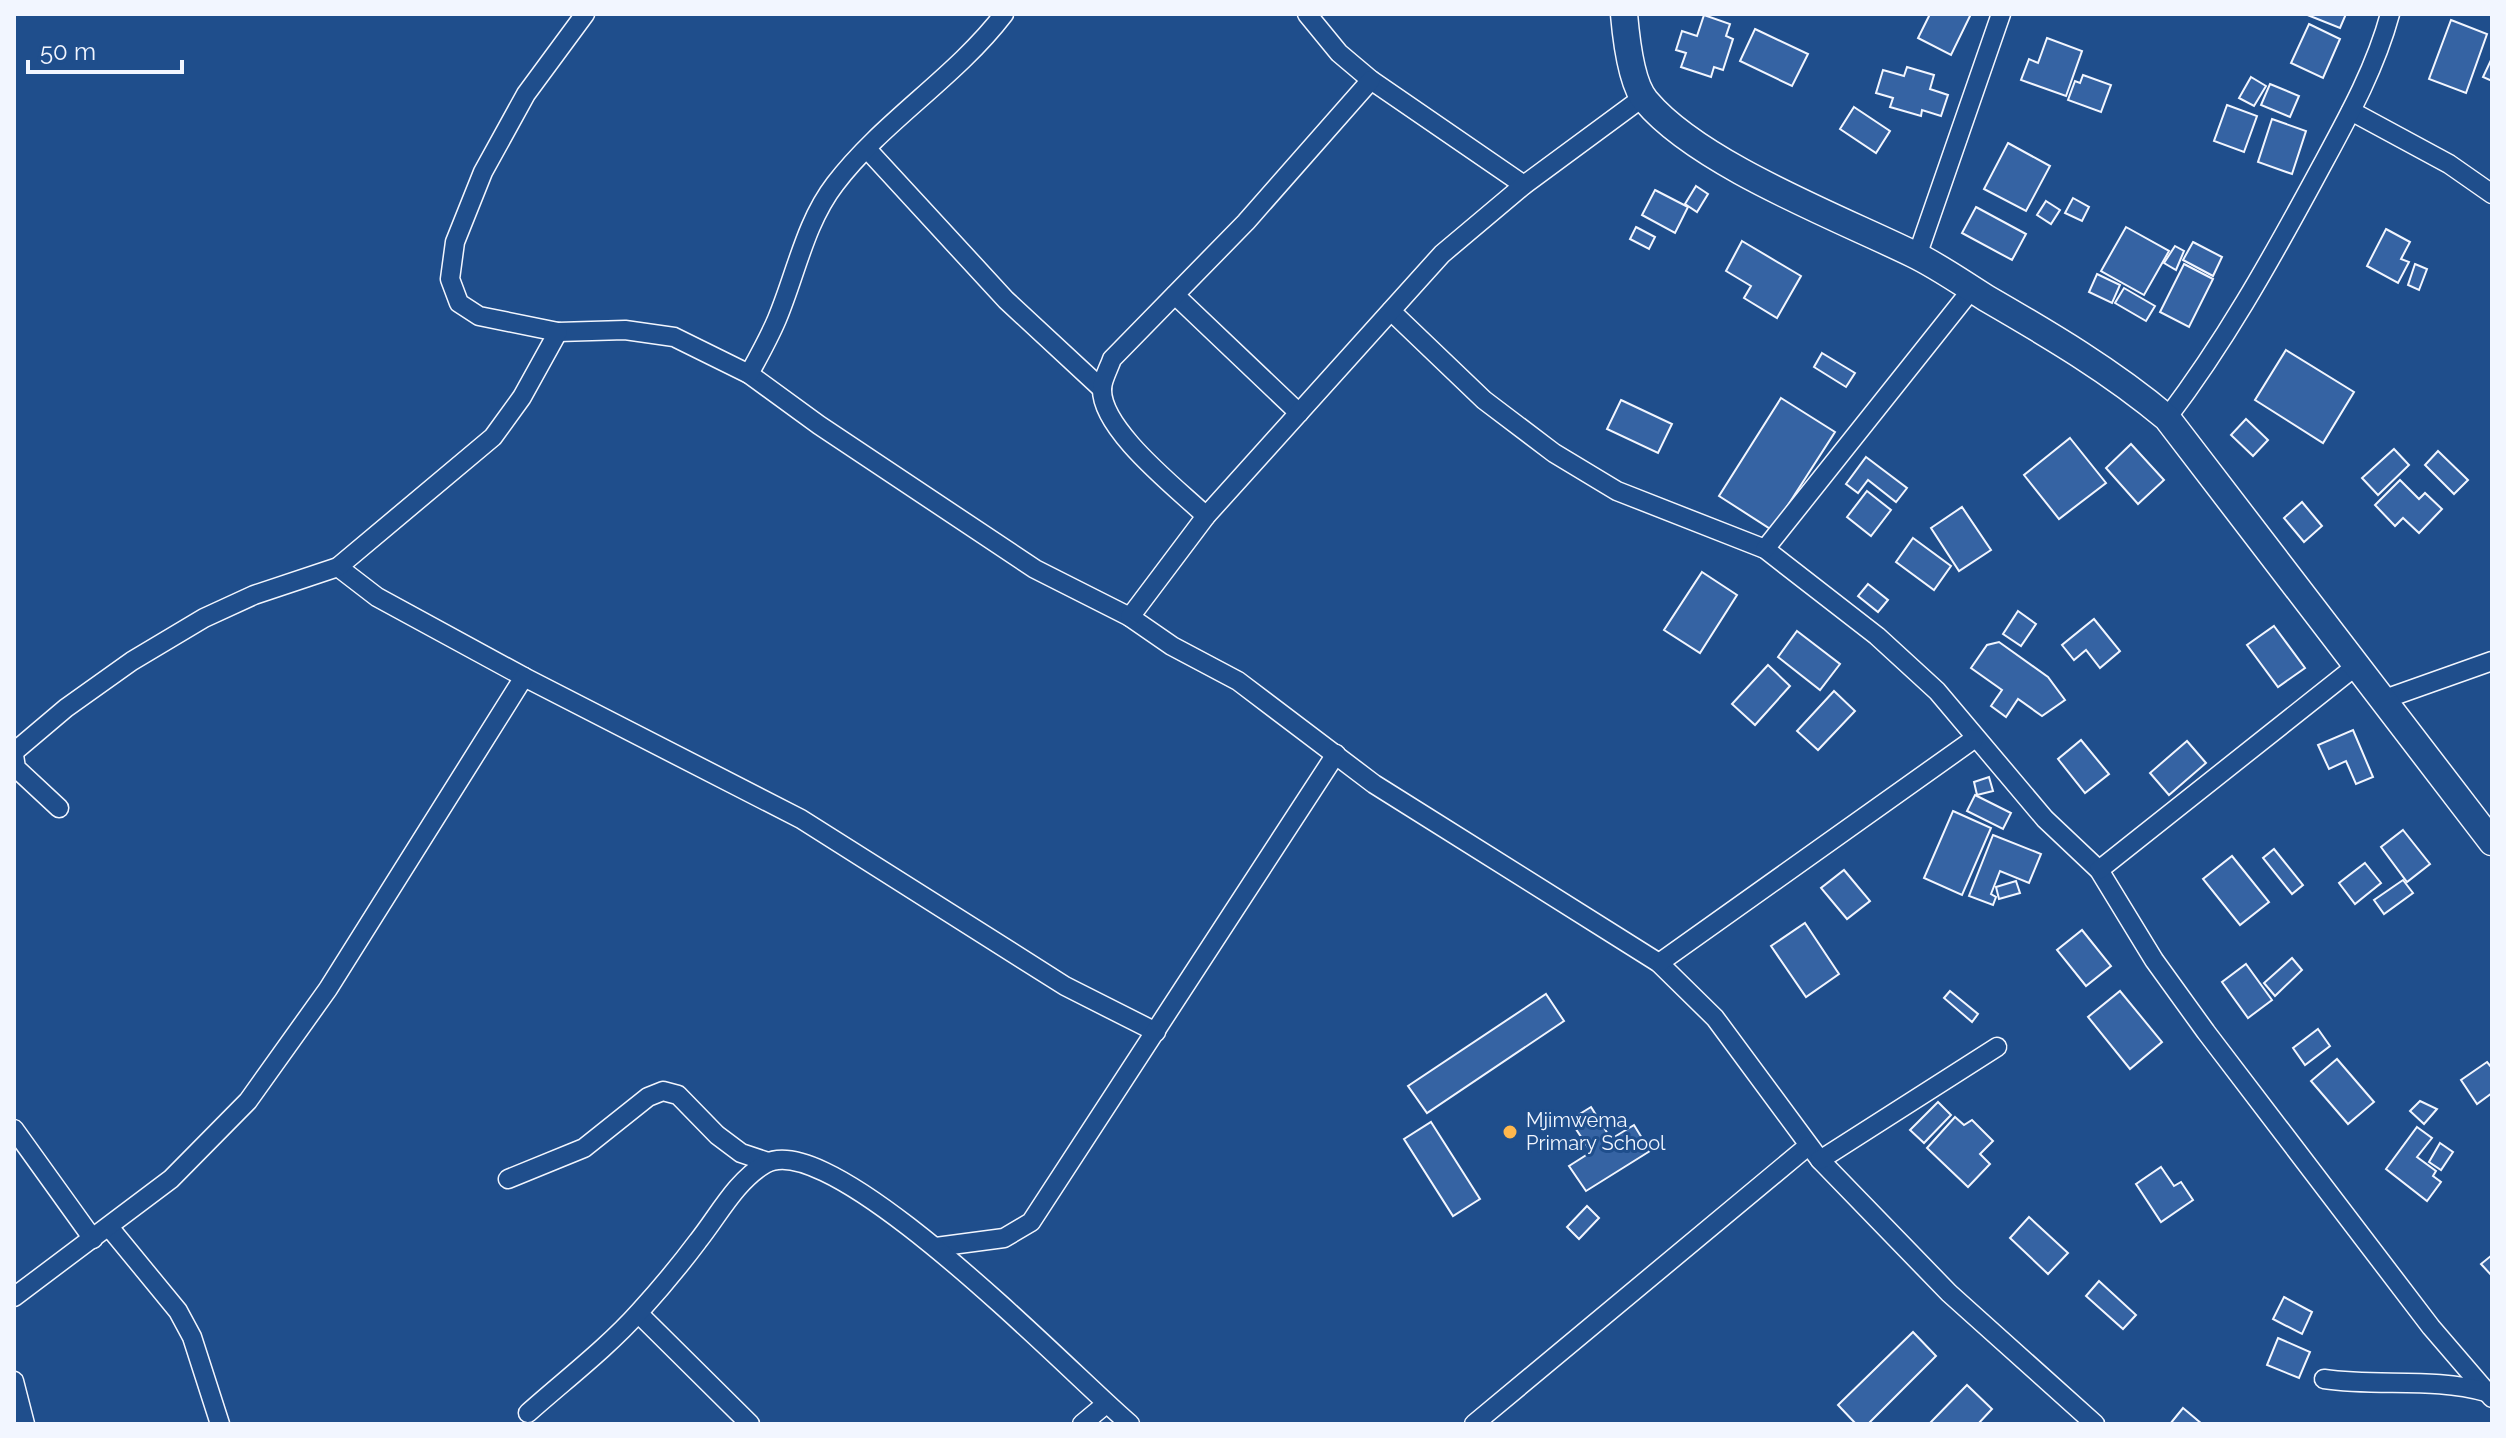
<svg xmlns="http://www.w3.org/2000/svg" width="2506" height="1438" viewBox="0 0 2506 1438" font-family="Raleway,sans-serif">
	<rect width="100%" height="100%" fill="#1f4e8c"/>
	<g fill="#3563a3" stroke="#f2f6ff" stroke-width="2">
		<polygon points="1930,14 1971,14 1951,55 1918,38"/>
		<polygon points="2305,14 2346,14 2340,28"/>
		<polygon points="1704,15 1730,24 1726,36 1733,39 1723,70 1714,67 1711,77 1681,67 1686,53 1676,50 1682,31 1697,36"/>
		<polygon points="2451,20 2487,34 2466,93 2429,79"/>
		<polygon points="2309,24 2340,39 2323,78 2291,63"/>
		<polygon points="1755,29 1808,54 1792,86 1740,61"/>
		<polygon points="2047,38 2082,51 2066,96 2021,80 2029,59 2038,63"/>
		<polygon points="2492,58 2492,81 2483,77"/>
		<polygon points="1907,67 1934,75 1930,89 1948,95 1941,116 1922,110 1921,116 1890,107 1893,98 1876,93 1883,70 1904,76"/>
		<polygon points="2083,75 2111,85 2101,112 2068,100 2075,81 2080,83"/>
		<polygon points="2251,77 2266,86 2254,106 2239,98"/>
		<polygon points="2270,84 2299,96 2290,117 2261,105"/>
		<polygon points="2227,105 2257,116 2244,152 2214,141"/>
		<polygon points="1854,107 1890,131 1876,153 1840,129"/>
		<polygon points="2272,119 2306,131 2292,174 2258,162"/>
		<polygon points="2008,143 2050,166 2026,211 1984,189"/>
		<polygon points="1696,186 1708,194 1697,212 1685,204"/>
		<polygon points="1655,190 1688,207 1675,233 1642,215"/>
		<polygon points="2073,198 2089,207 2082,221 2065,213"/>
		<polygon points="2046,201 2060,210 2051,224 2037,215"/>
		<polygon points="1976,207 2026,234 2012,260 1962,233"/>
		<polygon points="1636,227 1655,237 1649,249 1630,239"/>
		<polygon points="2126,227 2169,251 2144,295 2101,271"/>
		<polygon points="2386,229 2410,242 2401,259 2409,262 2398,283 2367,266"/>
		<polygon points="1742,241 1801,276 1777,318 1744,298 1751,286 1726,271"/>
		<polygon points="2193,242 2222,257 2213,276 2183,260"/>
		<polygon points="2175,246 2184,251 2176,270 2164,263"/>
		<polygon points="2184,264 2213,279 2189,327 2160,312"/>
		<polygon points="2415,264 2427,269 2419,290 2408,285"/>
		<polygon points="2097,274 2120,285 2112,303 2089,292"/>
		<polygon points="2124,288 2155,306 2146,321 2115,303"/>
		<polygon points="2286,350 2354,392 2323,443 2255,400"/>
		<polygon points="1822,353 1855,373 1846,387 1814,367"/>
		<polygon points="1781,398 1835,432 1772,530 1719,496"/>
		<polygon points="1621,400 1672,424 1658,453 1607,429"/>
		<polygon points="2246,419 2268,440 2253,456 2231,435"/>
		<polygon points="2070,438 2106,483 2059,519 2024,475"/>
		<polygon points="2131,444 2164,480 2138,504 2106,468"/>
		<polygon points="2394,449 2409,465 2378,495 2362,478"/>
		<polygon points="2438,451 2468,480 2454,494 2425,465"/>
		<polygon points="1866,457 1907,488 1896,502 1868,480 1858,493 1846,484"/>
		<polygon points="2400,480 2419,499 2425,493 2442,509 2419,533 2403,518 2395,526 2375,505"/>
		<polygon points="1867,491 1891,510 1871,536 1847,517"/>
		<polygon points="2302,502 2322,526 2304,542 2284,518"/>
		<polygon points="1962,507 1991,550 1959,571 1931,528"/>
		<polygon points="1913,538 1951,566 1934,590 1896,562"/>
		<polygon points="1702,572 1737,595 1700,653 1664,630"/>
		<polygon points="1868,584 1888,600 1878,612 1858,596"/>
		<polygon points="2018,611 2036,624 2021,646 2003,634"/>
		<polygon points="2094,619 2120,651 2100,668 2086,650 2074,660 2062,645"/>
		<polygon points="2274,626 2305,668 2278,687 2247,645"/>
		<polygon points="1797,631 1840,664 1820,690 1778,657"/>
		<polygon points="1999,642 2048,677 2065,700 2042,716 2018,699 2006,717 1991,706 2002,690 1971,668 1987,645"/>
		<polygon points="1768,665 1790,686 1755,725 1732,704"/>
		<polygon points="1834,691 1855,711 1818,750 1797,731"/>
		<polygon points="2353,730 2373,777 2356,784 2346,761 2329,769 2318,745"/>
		<polygon points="2081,740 2109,774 2085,793 2058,759"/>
		<polygon points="2187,741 2206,763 2169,795 2150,773"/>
		<polygon points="1989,777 1993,791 1977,795 1974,782"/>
		<polygon points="1975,795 2011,813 2003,829 1967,811"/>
		<polygon points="1953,811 1991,828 1962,895 1924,878"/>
		<polygon points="2403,830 2430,864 2407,882 2381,847"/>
		<polygon points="1993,835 2041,854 2029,883 2000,871 1991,894 1996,897 1993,905 1969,896"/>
		<polygon points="2274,849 2303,885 2292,894 2263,858"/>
		<polygon points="2232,856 2269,902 2240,925 2203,879"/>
		<polygon points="2365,863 2381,883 2355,904 2339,883"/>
		<polygon points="1844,870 1870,901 1847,919 1821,888"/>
		<polygon points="2403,880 2413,893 2384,914 2374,900"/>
		<polygon points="2016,881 2020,893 1999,899 1996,887"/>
		<polygon points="1805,923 1839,974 1806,997 1771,946"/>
		<polygon points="2082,930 2111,966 2086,986 2057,950"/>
		<polygon points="2292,958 2302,970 2275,996 2264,983"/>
		<polygon points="2246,964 2272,1000 2248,1018 2222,982"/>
		<polygon points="1950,991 1978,1014 1972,1022 1944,998"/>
		<polygon points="2120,991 2162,1042 2130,1069 2088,1017"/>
		<polygon points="1546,994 1564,1021 1427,1113 1408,1086"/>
		<polygon points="2318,1029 2330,1046 2305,1065 2293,1048"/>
		<polygon points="2337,1059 2374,1102 2348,1124 2311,1081"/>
		<polygon points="2487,1062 2492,1068 2492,1093 2477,1104 2461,1080"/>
		<polygon points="2420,1101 2437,1109 2424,1124 2410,1111"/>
		<polygon points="1938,1102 1951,1115 1924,1143 1910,1130"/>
		<polygon points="1591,1107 1611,1139 1634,1125 1650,1151 1586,1191 1569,1166 1591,1152 1570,1120"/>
		<polygon points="1955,1117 1964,1125 1972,1120 1993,1141 1980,1154 1990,1164 1968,1187 1927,1148"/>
		<polygon points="1431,1122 1480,1199 1453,1216 1404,1139"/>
		<polygon points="2417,1127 2432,1138 2417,1157 2436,1171 2433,1176 2441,1182 2427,1201 2386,1169"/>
		<polygon points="2440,1143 2453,1152 2441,1170 2429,1162"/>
		<polygon points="2161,1167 2174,1186 2181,1182 2193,1200 2161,1222 2136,1184"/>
		<polygon points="1587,1206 1599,1218 1579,1239 1567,1227"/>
		<polygon points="2029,1217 2068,1253 2048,1274 2010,1238"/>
		<polygon points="2492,1255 2492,1276 2481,1264"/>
		<polygon points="2099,1281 2136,1315 2123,1329 2086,1296"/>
		<polygon points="2284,1297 2312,1312 2302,1334 2273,1319"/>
		<polygon points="1913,1332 1936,1356 1868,1424 1856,1424 1838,1405"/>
		<polygon points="2278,1338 2310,1352 2299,1378 2267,1365"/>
		<polygon points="1967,1385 1992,1409 1978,1424 1929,1424"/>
		<polygon points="2183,1408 2202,1424 2170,1424"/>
	</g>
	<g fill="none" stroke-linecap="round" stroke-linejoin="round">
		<defs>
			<g id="street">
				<polyline points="585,14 526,94 483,172 455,242 450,279 459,303 479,316 558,332 625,330 674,337 749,374 819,425 1035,569 1130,617 1172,646 1238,681 1374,784 1659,963 1715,1018 1820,1160 1949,1293 2095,1424"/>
				<polyline points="1307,14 1339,53 1371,80 1524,185"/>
				<polyline points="2351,111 2449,164 2492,194"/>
				<polyline points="867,149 1006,300 1102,389"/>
				<polyline points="1917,256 2001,14"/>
				<polyline points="1175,295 1299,413"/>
				<polyline points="1391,311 1484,400 1554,453 1617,491 1765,549 1877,636 1937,691 2045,819 2099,870 2154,960 2206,1032 2431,1327 2492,1398"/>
				<path d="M749 374C759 356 769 338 777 319 796 274 805 223 835 184 883 121 955 78 1004 14"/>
				<path d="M2167 418C2224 343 2269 263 2314 180 2343 126 2374 73 2390 14"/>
				<path d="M1206 516C1178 489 1101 430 1102 389 1102 380 1109 368 1112 359L1246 222 1371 80"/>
				<polyline points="1765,549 1972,289"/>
				<polyline points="338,567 377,597 524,677 801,819 1065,986 1156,1032"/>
				<polyline points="1130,617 1206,516 1442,254 1524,185 1642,98"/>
				<polyline points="2382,700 2492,661"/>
				<polyline points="14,752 66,708 132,661 204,618 254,595 338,567 493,437 522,397 558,332"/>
				<polyline points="14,755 16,768 59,808"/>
				<polyline points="2099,870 2356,666"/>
				<polyline points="1659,963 1974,739"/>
				<polyline points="14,1129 93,1239"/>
				<polyline points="1820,1160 1997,1047"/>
				<polyline points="508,1179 584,1148 648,1097 663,1091 678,1095 717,1135 741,1153 768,1162"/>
				<polyline points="109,1227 178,1311 192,1337 220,1424"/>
				<polyline points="936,1247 1004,1238 1031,1222 1336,754"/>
				<polyline points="14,1297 171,1179 248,1101 328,989 524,677"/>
				<polyline points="639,1314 750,1424"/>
				<path d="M2324 1379C2378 1387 2434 1377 2486 1392"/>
				<polyline points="14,1381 25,1424"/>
				<path d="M528 1413C565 1380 607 1348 640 1311 660 1289 680 1265 698 1241 718 1216 736 1181 765 1164 832 1124 1076 1379 1130 1424"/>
				<polyline points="1082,1424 1106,1404"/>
				<polyline points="1474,1424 1808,1146"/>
			</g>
			<path id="secondary" d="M1624 14C1626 37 1631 84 1646 101 1699 164 1837 217 1913 254 1938 266 1962 283 1986 298 2050 335 2111 371 2167 418L2492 842"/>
		</defs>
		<use href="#street" stroke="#f2f6ff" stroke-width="21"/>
		<use href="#secondary" stroke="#f2f6ff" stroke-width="29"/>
		<use href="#street" stroke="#1f4e8c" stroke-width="18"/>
		<use href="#secondary" stroke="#1f4e8c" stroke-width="26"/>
	</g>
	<circle fill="#ffb74d" stroke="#1f4e8c" stroke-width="3" cx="1510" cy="1132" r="8"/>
	<g text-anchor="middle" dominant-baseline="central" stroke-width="6" stroke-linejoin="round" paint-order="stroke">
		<g font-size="20" fill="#f2f6ff" stroke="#1f4e8c" text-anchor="start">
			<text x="1526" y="1120">Mjimwema<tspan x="1526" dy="23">Primary School</tspan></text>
		</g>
	</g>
	<rect width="2506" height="1438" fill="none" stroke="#f2f6ff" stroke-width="32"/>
	<path d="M28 60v12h154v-12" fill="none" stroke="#f2f6ff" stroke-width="4"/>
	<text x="40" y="60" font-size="24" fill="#f2f6ff" stroke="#1f4e8c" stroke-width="6" paint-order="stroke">50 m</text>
</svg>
